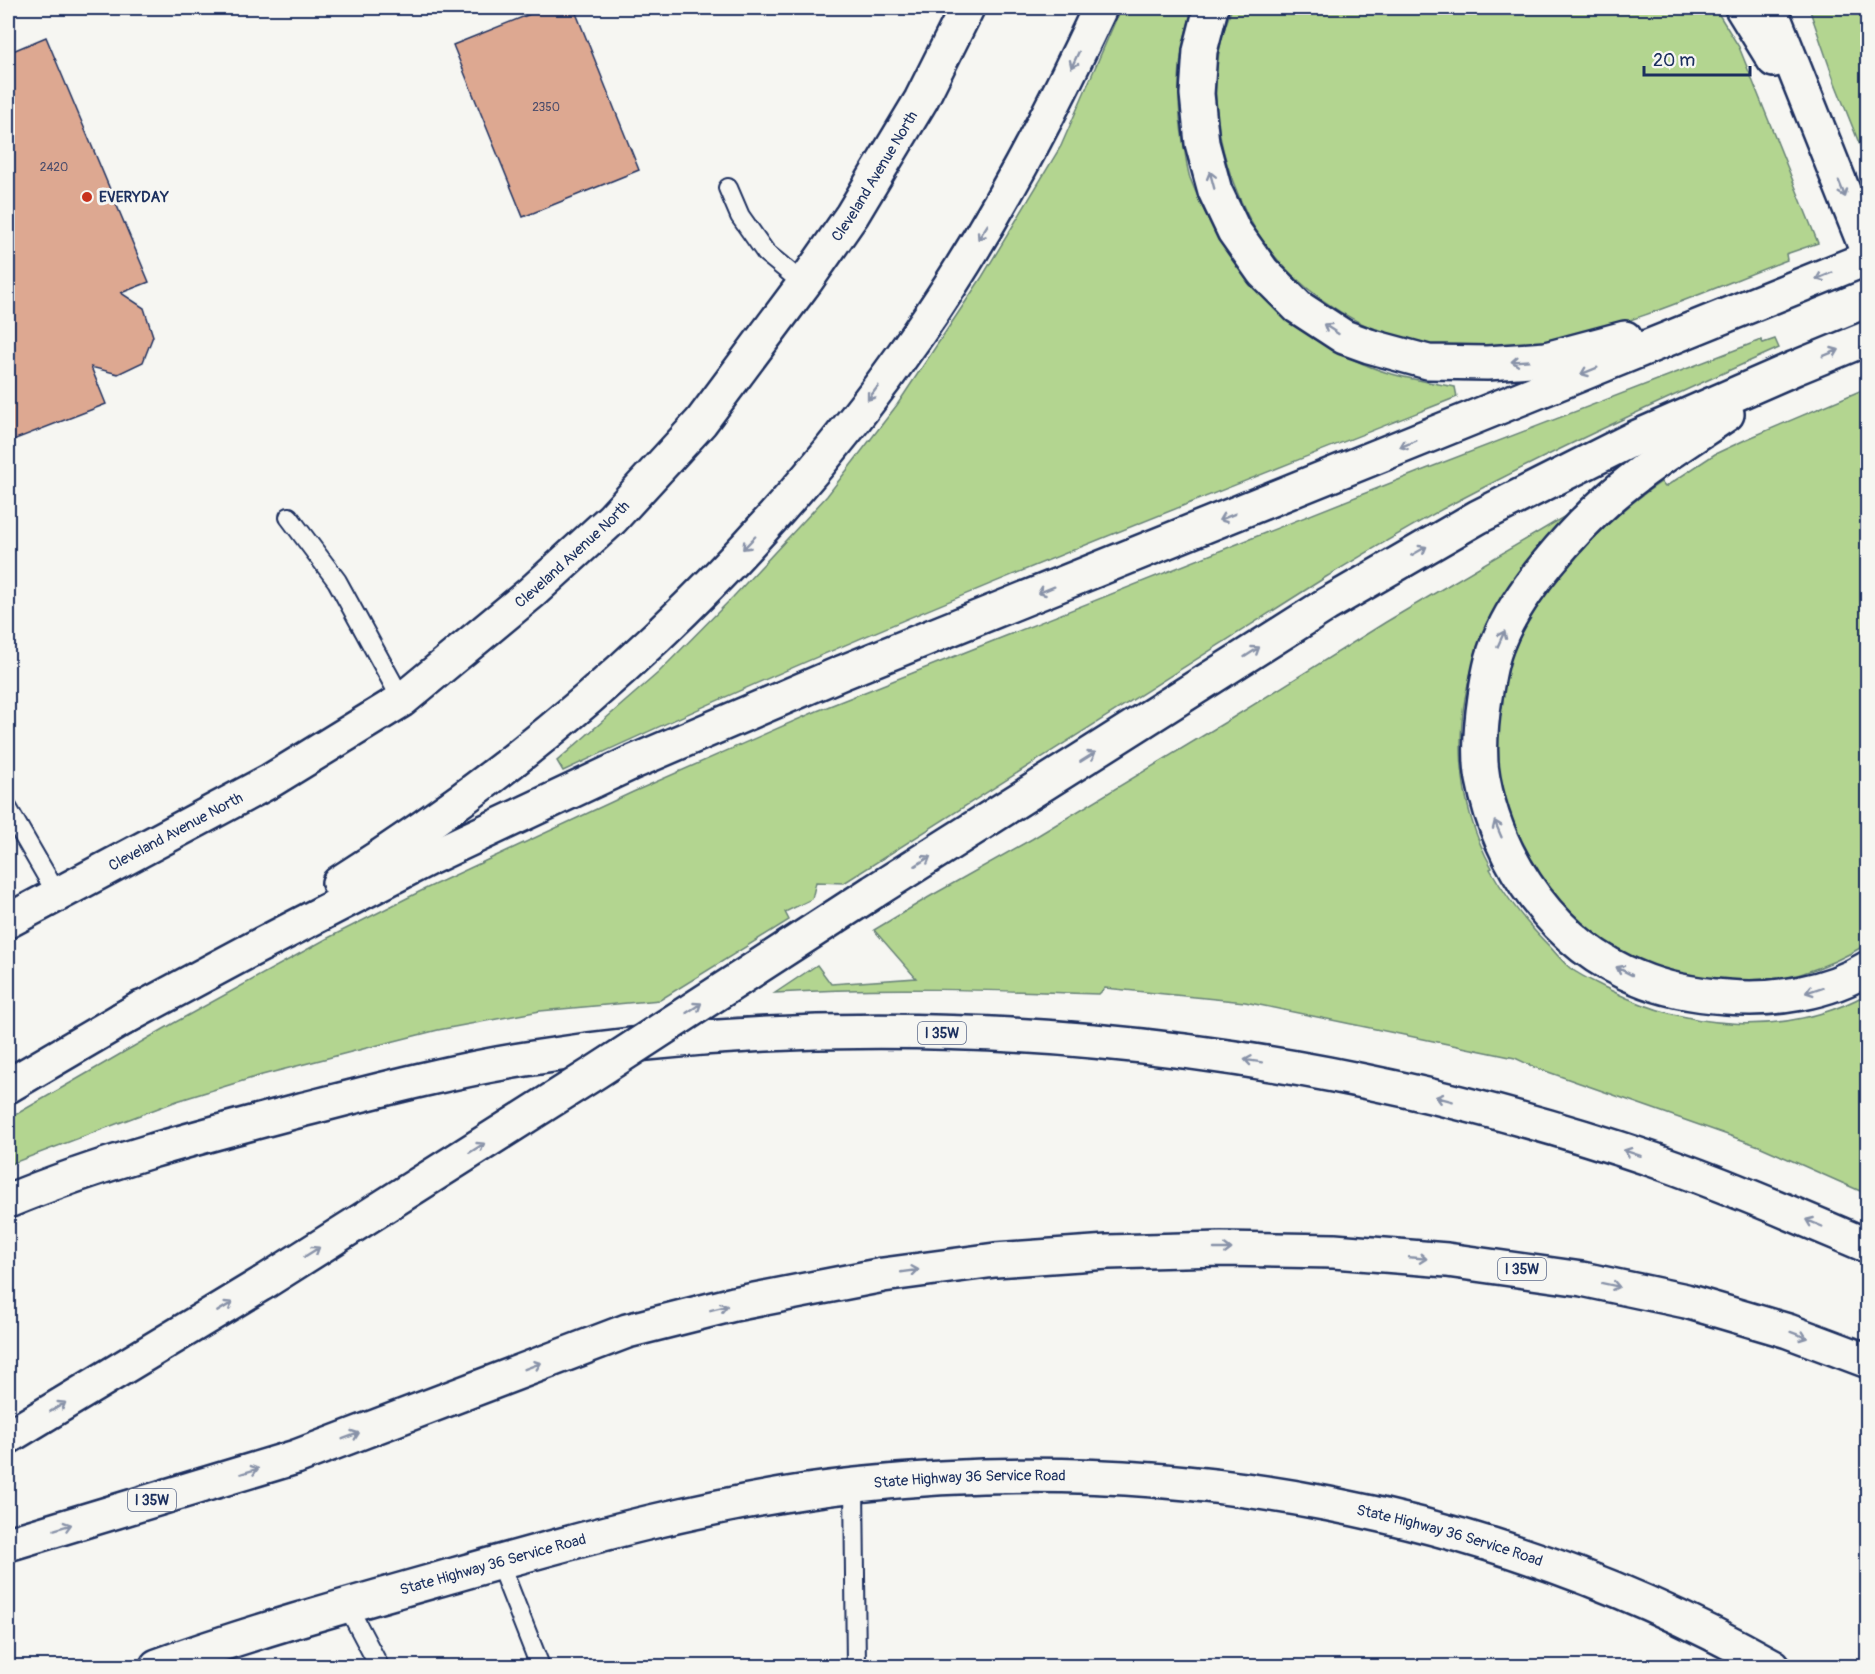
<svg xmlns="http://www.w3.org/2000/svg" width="1875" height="1674" viewBox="0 0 1875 1674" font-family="Pangolin,sans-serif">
	<rect width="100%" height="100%" fill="#f6f6f2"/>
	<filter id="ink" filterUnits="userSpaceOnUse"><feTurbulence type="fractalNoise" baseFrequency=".0167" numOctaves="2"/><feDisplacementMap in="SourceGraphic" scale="12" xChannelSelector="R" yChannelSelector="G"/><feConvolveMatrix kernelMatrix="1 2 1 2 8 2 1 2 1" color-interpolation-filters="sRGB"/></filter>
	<g filter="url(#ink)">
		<g fill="#b3d590" stroke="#678277" stroke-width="1.5">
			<path d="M1121 8H1194C1176 52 1176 101 1184 147 1186 157 1187 169 1190 178 1214 241 1255 303 1314 338 1337 352 1362 365 1388 373 1409 379 1433 383 1455 387L1457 397C1156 516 855 634 563 771L557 761 658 673 733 597 827 496 897 405 982 277 1061 146Z"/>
			<path d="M1232 8H1715L1739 47 1818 243 1786 254 1787 260C1711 289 1635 324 1555 341 1541 344 1525 344 1510 345 1495 346 1479 349 1465 349 1415 347 1364 330 1324 301 1293 279 1264 249 1247 214 1220 159 1207 98 1222 38 1224 27 1229 17 1232 8Z"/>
			<polygon points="1809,8 1867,8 1867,163 1835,83"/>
			<path d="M1775 339 1779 348C1674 395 1570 442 1469 495 1420 520 1373 549 1326 577L844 883 816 882 812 899 785 912 789 920 660 1000 540 1011 438 1030 351 1052 262 1075 177 1101 8 1165V1119L174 1023 328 938 425 889 633 792 817 711 1426 469 1761 340 1763 343Z"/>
			<path d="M1867 388V944C1828 968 1777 986 1730 983 1720 983 1709 980 1699 978 1686 975 1671 974 1659 970 1586 943 1530 880 1506 806 1498 781 1496 739 1498 712 1505 622 1590 530 1661 482L1665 487 1715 454 1747 439Z"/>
			<path d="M1567 515 1572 520C1553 544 1534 568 1515 592 1506 604 1495 616 1487 628 1482 636 1480 646 1477 654 1452 722 1456 804 1492 868L1490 869C1507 899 1527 924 1551 948 1557 955 1563 962 1570 968 1582 977 1597 983 1610 990 1688 1030 1788 1038 1867 994V1194L1759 1146 1534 1067 1515 1058 1245 1002 1105 988 1099 994C991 990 883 986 775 993L817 965 831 984 916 978 874 930 929 897 1032 839 1229 720 1386 622Z"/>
		</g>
		<g fill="#dda891" stroke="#1b2f5e" stroke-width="1.5">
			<polygon points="545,8 574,8 639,170 523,217 453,45"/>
			<polygon points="46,37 149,282 121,293 144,308 153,336 143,362 118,374 91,367 106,404 8,442 8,53"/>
		</g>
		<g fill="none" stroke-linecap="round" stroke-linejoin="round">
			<defs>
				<g id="service">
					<polyline points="728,188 740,216 766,253 804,284"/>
					<polyline points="289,517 337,581 402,700"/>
					<polyline points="8,809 57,894"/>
					<polyline points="854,1485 856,1666"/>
					<polyline points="499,1562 540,1666"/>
					<polyline points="347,1605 379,1666"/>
				</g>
				<g id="minor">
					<path id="s1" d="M157 1666C254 1631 355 1603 454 1575 584 1538 722 1499 856 1485 1171 1450 1496 1510 1773 1666"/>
				</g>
				<g id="tertiary">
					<path id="s2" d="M8 921 270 781 402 700 531 593 612 519 701 422 806 281 852 215 921 100 967 8"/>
				</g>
				<g id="motorway">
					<polyline points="1211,8 1200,51 1197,94 1202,143 1215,191 1234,231 1263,272 1298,307 1344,337 1369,346 1428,362 1487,363 1546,359 1625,338"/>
					<polyline points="1742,8 1774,60"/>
					<polyline points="1770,8 1868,253"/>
					<path d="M1727 414C1689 440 1646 466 1612 496 1573 530 1518 592 1499 640 1491 658 1488 678 1485 697 1481 724 1478 753 1483 779 1499 864 1556 946 1638 978 1666 990 1697 995 1727 997 1773 1001 1828 993 1868 968"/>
					<path d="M339 883C566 740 766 553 919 332 990 230 1048 120 1100 8"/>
					<polyline points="873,892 1326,605 1478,517 1635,438 1795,368 1868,338"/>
					<polyline points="122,1019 245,953 425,860 631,763 841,673 1868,258"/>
					<polyline points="8,1086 141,1008"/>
					<path d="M8 1201C102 1162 202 1136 301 1110 375 1091 450 1071 526 1059 902 999 1294 1038 1654 1160 1726 1185 1797 1216 1868 1246"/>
					<polyline points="8,1437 263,1283"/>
					<polyline points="8,1544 296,1457 627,1331 734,1304 883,1275 995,1260 1108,1252 1221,1249 1334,1251 1447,1260 1582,1279 1686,1301 1788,1331 1868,1361"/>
				</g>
			</defs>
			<use href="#service" stroke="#1b2f5e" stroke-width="22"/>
			<use href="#minor" stroke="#1b2f5e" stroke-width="38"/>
			<use href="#tertiary" stroke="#1b2f5e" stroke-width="38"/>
			<use href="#motorway" stroke="#1b2f5e" stroke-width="38"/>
			<use href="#service" stroke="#f6f6f2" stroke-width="18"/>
			<use href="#minor" stroke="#f6f6f2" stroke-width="33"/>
			<use href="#tertiary" stroke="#f6f6f2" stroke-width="33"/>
			<use href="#motorway" stroke="#f6f6f2" stroke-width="33"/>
			<defs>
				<polyline id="motorway-bridge" points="263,1283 596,1072 873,892"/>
			</defs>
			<use href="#motorway-bridge" stroke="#1b2f5e" stroke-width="38" stroke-linecap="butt"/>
			<use href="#motorway-bridge" stroke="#f6f6f2" stroke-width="33"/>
		</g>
		<defs><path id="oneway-shaft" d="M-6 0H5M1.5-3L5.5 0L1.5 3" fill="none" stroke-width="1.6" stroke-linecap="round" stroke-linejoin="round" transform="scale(1.5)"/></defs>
		<g stroke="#8892a8">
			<use href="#oneway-shaft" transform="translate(1075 60) rotate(115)"/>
			<use href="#oneway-shaft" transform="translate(1212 180) rotate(-105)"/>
			<use href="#oneway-shaft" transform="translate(1842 189) rotate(68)"/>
			<use href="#oneway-shaft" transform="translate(983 232) rotate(123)"/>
			<use href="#oneway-shaft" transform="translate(1824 276) rotate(157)"/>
			<use href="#oneway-shaft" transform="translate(1331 329) rotate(-147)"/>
			<use href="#oneway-shaft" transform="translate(1831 353) rotate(-22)"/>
			<use href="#oneway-shaft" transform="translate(1520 361) rotate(176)"/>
			<use href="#oneway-shaft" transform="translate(1589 371) rotate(158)"/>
			<use href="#oneway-shaft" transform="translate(873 393) rotate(127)"/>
			<use href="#oneway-shaft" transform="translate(1408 444) rotate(158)"/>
			<use href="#oneway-shaft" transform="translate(1227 517) rotate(158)"/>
			<use href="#oneway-shaft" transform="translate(749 543) rotate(134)"/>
			<use href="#oneway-shaft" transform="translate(1419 551) rotate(-30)"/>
			<use href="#oneway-shaft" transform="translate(1046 590) rotate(158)"/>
			<use href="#oneway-shaft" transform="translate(1501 639) rotate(-66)"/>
			<use href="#oneway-shaft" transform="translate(1252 652) rotate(-33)"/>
			<use href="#oneway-shaft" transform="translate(1088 757) rotate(-32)"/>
			<use href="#oneway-shaft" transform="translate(1498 829) rotate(-113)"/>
			<use href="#oneway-shaft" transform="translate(923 861) rotate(-32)"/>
			<use href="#oneway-shaft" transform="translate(1624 971) rotate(-153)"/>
			<use href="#oneway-shaft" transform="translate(1814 990) rotate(162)"/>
			<use href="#oneway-shaft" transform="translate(694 1008) rotate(-33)"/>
			<use href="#oneway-shaft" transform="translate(1253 1061) rotate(-171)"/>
			<use href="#oneway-shaft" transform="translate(1444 1099) rotate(-165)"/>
			<use href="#oneway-shaft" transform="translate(477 1148) rotate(-32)"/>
			<use href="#oneway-shaft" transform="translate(1632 1153) rotate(-162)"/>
			<use href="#oneway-shaft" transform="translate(1814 1223) rotate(-157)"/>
			<use href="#oneway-shaft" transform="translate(1223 1249)"/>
			<use href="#oneway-shaft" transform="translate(312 1252) rotate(-32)"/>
			<use href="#oneway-shaft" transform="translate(1418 1258) rotate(5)"/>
			<use href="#oneway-shaft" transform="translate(910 1271) rotate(-8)"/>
			<use href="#oneway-shaft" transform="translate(1611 1285) rotate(12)"/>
			<use href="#oneway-shaft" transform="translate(225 1307) rotate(-31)"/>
			<use href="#oneway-shaft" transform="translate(719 1308) rotate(-14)"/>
			<use href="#oneway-shaft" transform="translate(1799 1335) rotate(20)"/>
			<use href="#oneway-shaft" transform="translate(533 1366) rotate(-21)"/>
			<use href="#oneway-shaft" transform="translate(58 1407) rotate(-31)"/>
			<use href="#oneway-shaft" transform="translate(351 1436) rotate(-21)"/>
			<use href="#oneway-shaft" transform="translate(250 1471) rotate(-17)"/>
			<use href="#oneway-shaft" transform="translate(63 1527) rotate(-17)"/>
		</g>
	</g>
	<circle fill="#c8321e" stroke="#f6f6f2" stroke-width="2" cx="87" cy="197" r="6"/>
	<g text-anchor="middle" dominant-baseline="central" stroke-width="6" stroke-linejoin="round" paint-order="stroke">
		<g font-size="12" fill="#4c4d6b">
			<text x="546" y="107">2350</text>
			<text x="54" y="167">2420</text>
		</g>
		<g fill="#f6f6f2" stroke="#5d6b8a" stroke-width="1.5">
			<rect x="918" y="1022" width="48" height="22" rx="4.5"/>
			<rect x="1498" y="1258" width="48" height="22" rx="4.5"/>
			<rect x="128" y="1489" width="48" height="22" rx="4.5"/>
		</g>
		<g font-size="14" font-weight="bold" fill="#1b2f5e">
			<text x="942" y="1033">I 35W</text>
			<text x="1522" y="1269">I 35W</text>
			<text x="152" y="1500">I 35W</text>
		</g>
		<g font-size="15" fill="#1b2f5e" stroke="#f6f6f2">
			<text stroke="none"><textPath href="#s2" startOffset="1162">Cleveland Avenue North</textPath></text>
			<text stroke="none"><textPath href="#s2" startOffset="676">Cleveland Avenue North</textPath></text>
			<text stroke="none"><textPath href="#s2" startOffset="190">Cleveland Avenue North</textPath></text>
			<text stroke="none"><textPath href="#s1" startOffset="837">State Highway 36 Service Road</textPath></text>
			<text stroke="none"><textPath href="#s1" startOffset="1323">State Highway 36 Service Road</textPath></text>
			<text stroke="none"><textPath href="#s1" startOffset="351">State Highway 36 Service Road</textPath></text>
		</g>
		<g font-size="15" font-weight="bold" fill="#1b2f5e" stroke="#f6f6f2" text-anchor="start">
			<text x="99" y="197">EVERYDAY</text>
		</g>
	</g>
	<rect width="1875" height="1674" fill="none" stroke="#f6f6f2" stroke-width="30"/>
	<rect x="15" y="15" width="1845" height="1644" fill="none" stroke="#1b2f5e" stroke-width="2" filter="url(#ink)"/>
	<path d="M1644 66v9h106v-9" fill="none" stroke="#1b2f5e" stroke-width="3"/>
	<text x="1653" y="66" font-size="18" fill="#1b2f5e" stroke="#f6f6f2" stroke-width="4.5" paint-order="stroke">20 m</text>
</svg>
